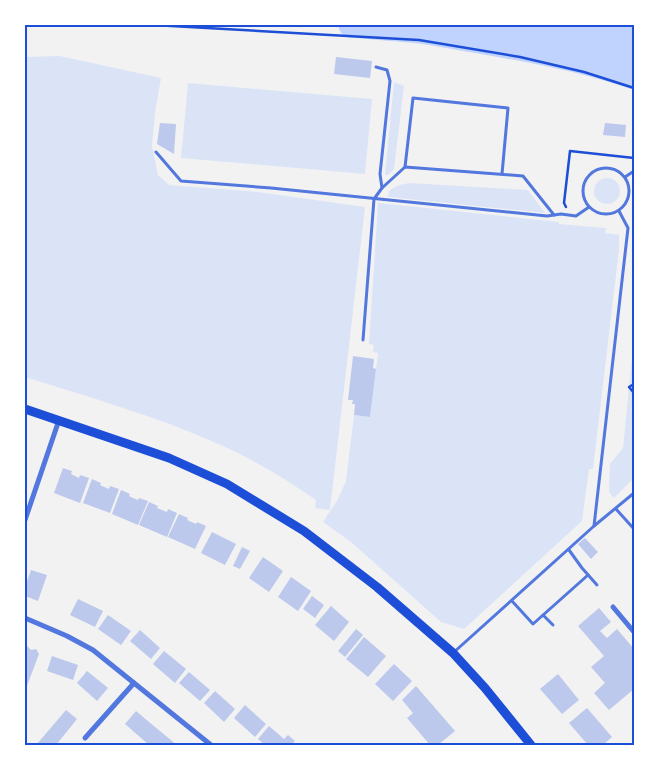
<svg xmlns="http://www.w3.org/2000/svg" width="659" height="770" viewBox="0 0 659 770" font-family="Raleway,sans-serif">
	<rect width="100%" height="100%" fill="#f2f2f2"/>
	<g fill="#dbe4f7">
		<path d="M60 56 161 78 155 113 152 146 158 175 169 185 258 192 365 207 330 510 315 508 316 500C284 478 251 458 216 443 155 416 89 397 25 377V57Z"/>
		<polygon points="394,82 404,86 394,169 388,175 385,175"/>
		<polygon points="188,83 372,99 365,174 181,158"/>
		<circle cx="607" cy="191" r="13"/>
		<path d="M410 183 528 190 545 213 388 197 389 191C395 186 402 184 410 183Z"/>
		<polygon points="378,203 559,222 559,224 606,228 605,233 619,235 619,250 593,469 589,469 582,521 464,629 441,622 351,542 323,522 338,499 346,481 354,415 370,417 378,353 373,352 374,345 369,344"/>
		<polygon points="634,355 634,478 614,498 609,492 610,464 623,448 632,357"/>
	</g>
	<path fill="#bfd3fe" d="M351 25H634V77C543 45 446 33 351 25Z"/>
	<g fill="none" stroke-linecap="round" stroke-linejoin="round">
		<g stroke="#bfd3fe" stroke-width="25">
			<polyline points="351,25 421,31 427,25"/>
			<path d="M427 25 421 31C493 44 565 53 634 77"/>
		</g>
	</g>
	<g fill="#bdc9ec">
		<polygon points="336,57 372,61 370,78 334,74"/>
		<polygon points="160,123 176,124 174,154 157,144"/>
		<polygon points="605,123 626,125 625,137 603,135"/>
		<polygon points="353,356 374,359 373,368 376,369 370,417 354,415 355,404 352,404 353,400 348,400"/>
		<polygon points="63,468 72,471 71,474 79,478 80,475 89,478 80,503 54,493"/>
		<polygon points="92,479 101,483 100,485 109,489 110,486 119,489 110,513 83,503"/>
		<polygon points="121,490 130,494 129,496 133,498 138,500 139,498 148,501 138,525 112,514"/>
		<polygon points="149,502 158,506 157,508 167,512 168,509 177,513 167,537 139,525"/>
		<polygon points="179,514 188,518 187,520 196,524 197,522 206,526 195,549 168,537"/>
		<polygon points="212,532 236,544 225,565 201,553"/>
		<polygon points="585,538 598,552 591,559 578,544"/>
		<polygon points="242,547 250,551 240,569 233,566"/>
		<polygon points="263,557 283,571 269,592 249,578"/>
		<polygon points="31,570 47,575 38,601 25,596 25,587"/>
		<polygon points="291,577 311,591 298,611 278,597"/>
		<polygon points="312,596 324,605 315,618 303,609"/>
		<polygon points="78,599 103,611 95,627 70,615"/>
		<polygon points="331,606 349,622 334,641 315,625"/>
		<polygon points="599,608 611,622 600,631 607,638 617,629 634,649 634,689 609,710 594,693 605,683 591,667 604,656 578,626"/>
		<polygon points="108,615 131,631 121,645 98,629"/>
		<polygon points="356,629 363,635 345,657 338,651"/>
		<polygon points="140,630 160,648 151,659 130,641"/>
		<polygon points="364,637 386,656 368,677 346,659"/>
		<polygon points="25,646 27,646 31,650 36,649 39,654 25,691"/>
		<polygon points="164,651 186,669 175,683 153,664"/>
		<polygon points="52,656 78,665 73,680 47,671"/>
		<polygon points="394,664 412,681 393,701 375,684"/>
		<polygon points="87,671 108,688 97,701 77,683"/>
		<polygon points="189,672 210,690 200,701 179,683"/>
		<polygon points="558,674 579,700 562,714 540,689"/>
		<polygon points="416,686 455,731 438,745 430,745 407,718 413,713 402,700"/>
		<polygon points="215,691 235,709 224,722 204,703"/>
		<polygon points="245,705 266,724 255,737 234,718"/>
		<polygon points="587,708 612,737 603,745 588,745 569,723"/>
		<polygon points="66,710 77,719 56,745 38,745 37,744"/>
		<polygon points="136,711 155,727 177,745 149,745 125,724"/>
		<polygon points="269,726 284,739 288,735 295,741 291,745 265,745 258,739"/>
	</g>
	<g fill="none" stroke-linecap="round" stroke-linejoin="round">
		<g stroke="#1d4ed8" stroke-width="2.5">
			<polyline points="153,25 419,40 520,57 584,72 634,88"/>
			<polyline points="566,207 564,203 570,151 634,158"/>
			<polyline points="634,384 629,387 634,393"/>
		</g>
		<g stroke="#5277de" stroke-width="3">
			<polyline points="156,152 181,181 271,188 547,216 561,214 576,216 589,207"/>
			<polyline points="405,167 413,98 508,108 502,174"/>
			<circle cx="606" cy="191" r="23"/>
			<polyline points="625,177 634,171"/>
			<polyline points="382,188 405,167 523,176 554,215"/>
			<polyline points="363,340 374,199 382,188 380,174 390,81 387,70 376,67"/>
			<polyline points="616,509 634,529"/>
			<polyline points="594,526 628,228 619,211"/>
			<polyline points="569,550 582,568 597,585"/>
			<polyline points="512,601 533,624 588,575"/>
			<polyline points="543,615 553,625"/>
			<polyline points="453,653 594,526 634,493"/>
		</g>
		<g stroke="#5277de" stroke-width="5">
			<polyline points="25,520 59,420"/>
			<polyline points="613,607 634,632"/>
			<polyline points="25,618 67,636 93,650 211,745"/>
			<polyline points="85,738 134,683"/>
		</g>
		<polyline stroke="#1d4ed8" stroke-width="9" points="25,409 169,458 227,484 304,531 377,587 453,653 485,688 531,745"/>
	</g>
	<rect width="659" height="770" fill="none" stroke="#ffffff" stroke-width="52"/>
	<rect x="26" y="26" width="607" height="718" fill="none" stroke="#1d4ed8" stroke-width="2"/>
</svg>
